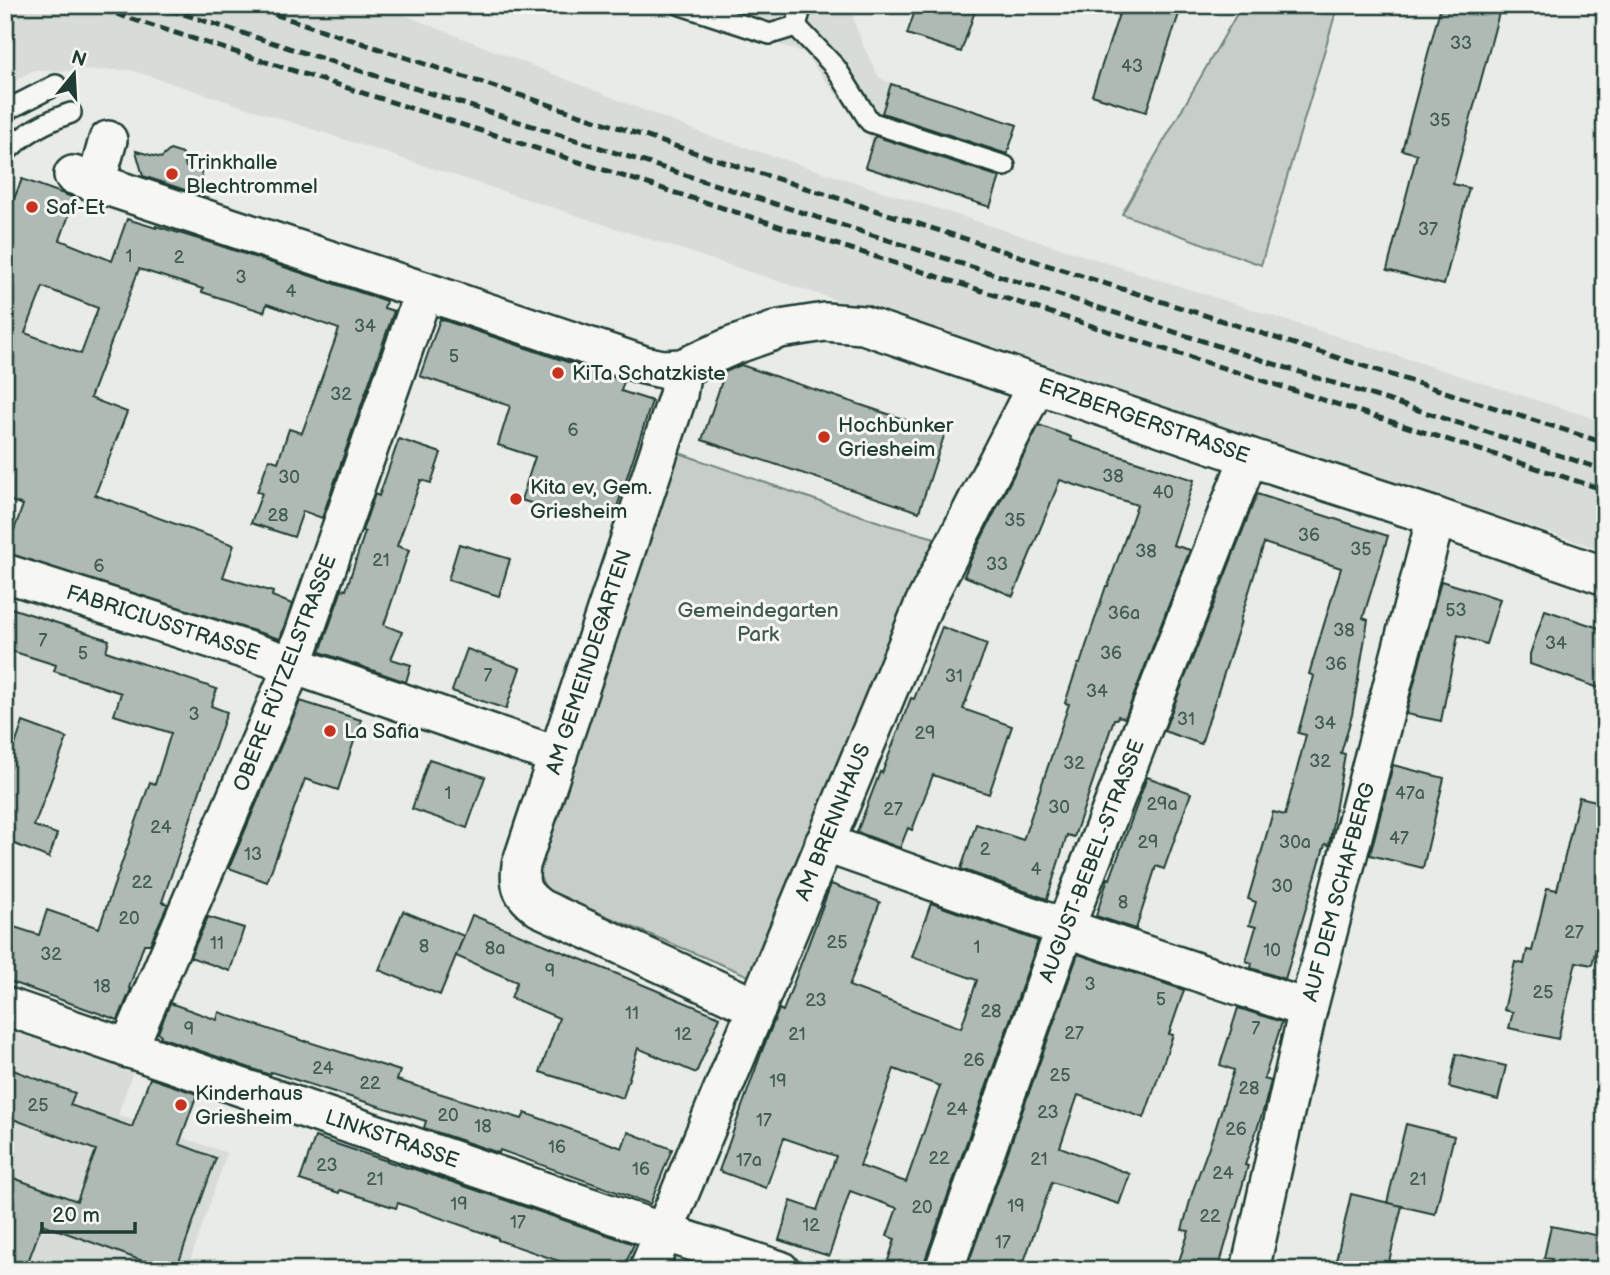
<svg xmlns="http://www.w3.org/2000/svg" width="1610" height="1275" viewBox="0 0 1610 1275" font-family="'Balsamiq Sans',sans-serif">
	<rect width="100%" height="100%" fill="#e9ebe7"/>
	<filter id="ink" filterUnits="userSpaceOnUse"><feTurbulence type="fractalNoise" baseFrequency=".0143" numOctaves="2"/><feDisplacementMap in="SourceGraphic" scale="14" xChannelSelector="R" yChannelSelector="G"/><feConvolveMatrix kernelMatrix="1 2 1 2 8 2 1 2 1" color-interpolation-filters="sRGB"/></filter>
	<g filter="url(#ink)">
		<g fill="#d8dcd8">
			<polygon points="5,5 379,5 707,135 1605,422 1605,551 131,70 32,71 5,86"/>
			<polygon points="665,5 850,5 855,24 863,45 879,77 891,84 1017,125 990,207 865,167 872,145 869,137 804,53"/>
			<polygon points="5,1023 134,1068 118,1115 227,1153 187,1270 121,1270 92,1260 88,1270 5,1270"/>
		</g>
		<g fill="#c7cec9" stroke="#73867e" stroke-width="2">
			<polygon points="1242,5 1338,5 1261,265 1122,214"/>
			<polygon points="679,453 888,525 935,538 751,977 547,891 534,864"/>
		</g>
		<g fill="#b0bab5" stroke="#1f3d34" stroke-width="2" fill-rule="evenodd">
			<polygon points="917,5 977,5 961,52 907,34"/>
			<polygon points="1122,5 1182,5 1146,112 1092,95"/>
			<polygon points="1441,5 1472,5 1499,13 1453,184 1469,188 1444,285 1387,270 1417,154 1402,150"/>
			<polygon points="891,84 1017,125 1007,154 882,113"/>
			<polygon points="875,136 1000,177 990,207 865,167"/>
			<polygon points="170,150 183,154 186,167 201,171 204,186 194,193 143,176 136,151 161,158"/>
			<path d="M22 179 75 198 60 240 112 261 127 219 156 228V226L218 245 386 301 384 308 394 311 322 518 303 511 294 537 251 523 262 493 257 492 269 459 278 462 289 429 302 433 339 329 267 304 264 312 202 292 203 289 139 269 90 398 127 412 95 495 234 545 223 577 273 592 272 596 292 604 280 639 6 553 23 505 5 499V221ZM43 287 98 308 81 354 25 333Z"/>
			<polygon points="440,319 624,381 621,391 652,401 614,516 584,506 579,518 521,500 535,457 498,445 510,406 420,376"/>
			<polygon points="741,365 945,433 919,512 702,440 725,372"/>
			<polygon points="1039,425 1071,437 1070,440 1194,480 1173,545 1190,550 1125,718 1118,716 1117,719 1114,719 1074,837 1067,835 1047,899 961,869 976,824 1023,840 1069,704 1065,703 1078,664 1080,664 1106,586 1108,586 1137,505 1060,480 1013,596 964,576 972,557"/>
			<polygon points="399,439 441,453 431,483 421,480 397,546 409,550 384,625 402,632 391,659 411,665 406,682 320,652 342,589 346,590 365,532 362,531 375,494 379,496"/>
			<polygon points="1257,494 1388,536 1363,618 1368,620 1352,715 1341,753 1345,754 1329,845 1325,844 1285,979 1251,968 1252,963 1246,961 1256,927 1249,925 1256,902 1248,899 1273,812 1285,815 1306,735 1298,733 1314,676 1309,674 1341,568 1264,543 1240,621 1241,621 1201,744 1164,731"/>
			<polygon points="459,544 510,559 499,596 448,580"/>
			<polygon points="1441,581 1500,599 1486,644 1458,635 1441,721 1406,714"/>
			<polygon points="5,606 109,640 106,651 217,689 211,706 227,712 162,902 168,904 150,944 144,944 129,988 131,989 118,1020 5,980 5,924 39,935 47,910 99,928 150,782 155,784 171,733 114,715 121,693 54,671 56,665 5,649"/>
			<polygon points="1545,610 1605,630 1605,690 1530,664 1530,654"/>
			<polygon points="942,627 987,644 963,709 1012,726 989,794 933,775 912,830 908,828 900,848 857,832 880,772 882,773 911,698 914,699"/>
			<polygon points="467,649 520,668 506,709 452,691"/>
			<polygon points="300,701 361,720 338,790 305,779 267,882 229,868"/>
			<polygon points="23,722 67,738 34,826 57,834 49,858 5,840 5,742 15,745"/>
			<polygon points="429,759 485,777 467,828 412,809"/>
			<polygon points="1393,765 1444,778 1423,868 1370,855"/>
			<polygon points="1147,777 1191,793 1164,869 1156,866 1136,929 1096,916 1108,878 1110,879"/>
			<polygon points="1579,797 1605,803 1605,910 1592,965 1576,962 1558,1039 1509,1028 1513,1012 1504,1010 1515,962 1524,964 1527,950 1532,951 1547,888 1557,890"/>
			<path d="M831 884 880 902 849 986 961 1028 977 980 912 957 931 903 1038 941 924 1263V1270H885L895 1239 887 1236 897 1208 850 1191 829 1256 779 1240 791 1201 817 1210 836 1156 784 1138 766 1188 719 1171 763 1048 779 1009 783 1011ZM894 1069 940 1086 906 1182 860 1166Z"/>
			<polygon points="403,911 464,936 440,995 379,970"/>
			<polygon points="472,915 622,976 720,1017 696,1073 638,1048 623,1098 540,1072 559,1018 511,998 517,982 456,956"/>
			<polygon points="208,917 244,928 230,971 190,957"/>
			<polygon points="1078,954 1184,990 1169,1034 1173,1035 1144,1118 1078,1095 1060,1147 1130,1174 1119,1204 1052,1182 1021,1270 966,1270"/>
			<polygon points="170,1003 217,1020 219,1012 306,1042 306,1041 400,1071 397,1080 522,1119 525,1113 622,1148 628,1132 672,1149 650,1204 500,1150 499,1153 424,1128 426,1121 271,1072 270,1075 160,1037 161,1035 158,1033"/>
			<polygon points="1238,1008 1282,1022 1264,1079 1271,1081 1264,1108 1245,1165 1248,1166 1218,1270 1176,1270 1189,1231 1182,1230 1193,1190 1215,1130 1234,1070 1220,1065"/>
			<polygon points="1456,1054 1506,1066 1498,1100 1449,1087"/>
			<polygon points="5,1067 75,1093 70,1105 132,1127 150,1078 197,1094 179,1144 216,1158 176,1270 167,1270 42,1224 25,1270 5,1270 5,1175 77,1201 96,1150 5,1116"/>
			<polygon points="1406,1124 1454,1136 1435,1214 1387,1203"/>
			<polygon points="315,1137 411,1169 411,1168 634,1244 623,1270 585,1270 498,1240 498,1238 398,1203 396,1208 340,1190 339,1193 300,1180"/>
			<polygon points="1351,1194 1402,1206 1387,1270 1334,1270"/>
			<polygon points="1551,1226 1605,1237 1605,1257 1602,1270 1549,1270 1552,1259 1544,1258"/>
		</g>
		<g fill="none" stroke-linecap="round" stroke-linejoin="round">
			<defs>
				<g id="lane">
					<polyline points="681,5 770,34 796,26"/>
					<polyline points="802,5 796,26 836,68 870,122 1005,166"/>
					<polyline points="5,111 56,85"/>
					<path d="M5 153C25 133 44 122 71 113"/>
				</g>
				<g id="street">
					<polyline points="73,175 424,291 644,365 662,369 682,368 732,346 780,329 825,322 863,325 1249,457 1436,517 1605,576"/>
					<polyline points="96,183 108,140"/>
					<path d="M682 368 678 395 521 865C518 887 522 895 540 908L740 1000 758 1006"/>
					<polyline points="5,573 293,665 558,756"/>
					<polyline points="824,843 1065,928 1308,1009"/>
					<polyline points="5,1006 663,1232 780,1270"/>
					<polyline points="128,1049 293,665 424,291"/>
					<polyline points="648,1270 924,604 1037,384"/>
					<polyline points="944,1270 1065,928 1249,457"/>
					<polyline points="1250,1270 1308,1009 1436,517"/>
				</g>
			</defs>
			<use href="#lane" stroke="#1f3d34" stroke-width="24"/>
			<use href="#street" stroke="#1f3d34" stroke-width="42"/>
			<use href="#lane" stroke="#f6f6f2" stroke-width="19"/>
			<use href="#street" stroke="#f6f6f2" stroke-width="37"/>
			<g stroke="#1f3d34" stroke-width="5" stroke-dasharray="10 5" stroke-linecap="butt">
				<polyline points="88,5 1605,490"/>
				<polyline points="155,5 1605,470"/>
				<polyline points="246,5 690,151 1605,443"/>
			</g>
		</g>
	</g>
	<g fill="#c8321e" stroke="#f6f6f2" stroke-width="2.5">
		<circle cx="172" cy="174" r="7"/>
		<circle cx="32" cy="207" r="7"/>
		<circle cx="558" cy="373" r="7"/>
		<circle cx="824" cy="437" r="7"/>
		<circle cx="516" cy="499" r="7"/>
		<circle cx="330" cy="731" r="7"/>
		<circle cx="181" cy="1105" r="7"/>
	</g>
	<g text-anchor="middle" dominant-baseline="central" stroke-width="6" stroke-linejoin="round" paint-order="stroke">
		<g font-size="18" fill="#435c54">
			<text x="1461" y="43">33</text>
			<text x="1132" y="66">43</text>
			<text x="1440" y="120">35</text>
			<text x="1428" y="229">37</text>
			<text x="129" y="256">1</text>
			<text x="179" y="257">2</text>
			<text x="241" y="277">3</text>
			<text x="291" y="291">4</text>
			<text x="365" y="326">34</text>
			<text x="454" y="356">5</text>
			<text x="341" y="394">32</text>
			<text x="573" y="430">6</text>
			<text x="1113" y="476">38</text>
			<text x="289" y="477">30</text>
			<text x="1163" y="492">40</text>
			<text x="278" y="515">28</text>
			<text x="1015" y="520">35</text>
			<text x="1309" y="535">36</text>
			<text x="1361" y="549">35</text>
			<text x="1146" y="551">38</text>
			<text x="381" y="560">21</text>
			<text x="997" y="564">33</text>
			<text x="99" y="566">6</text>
			<text x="1456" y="610">53</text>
			<text x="1124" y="613">36a</text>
			<text x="1344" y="630">38</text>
			<text x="43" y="640">7</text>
			<text x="1556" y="643">34</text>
			<text x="83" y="653">5</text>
			<text x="1111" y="653">36</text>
			<text x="1336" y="664">36</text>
			<text x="488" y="675">7</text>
			<text x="954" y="676">31</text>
			<text x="1097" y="691">34</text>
			<text x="194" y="714">3</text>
			<text x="1186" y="719">31</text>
			<text x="1325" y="723">34</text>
			<text x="925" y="733">29</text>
			<text x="1320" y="761">32</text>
			<text x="1074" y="763">32</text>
			<text x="448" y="793">1</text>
			<text x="1410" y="793">47a</text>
			<text x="1162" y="804">29a</text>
			<text x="1059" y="807">30</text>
			<text x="893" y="809">27</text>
			<text x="161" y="827">24</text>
			<text x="1399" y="838">47</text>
			<text x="1148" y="842">29</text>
			<text x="1295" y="842">30a</text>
			<text x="985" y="849">2</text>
			<text x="253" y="854">13</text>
			<text x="1036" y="869">4</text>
			<text x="142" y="882">22</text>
			<text x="1282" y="886">30</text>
			<text x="1123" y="902">8</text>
			<text x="129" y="918">20</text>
			<text x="1574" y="932">27</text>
			<text x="837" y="942">25</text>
			<text x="217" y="943">11</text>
			<text x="424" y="946">8</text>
			<text x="977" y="947">1</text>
			<text x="495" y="948">8a</text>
			<text x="1272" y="950">10</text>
			<text x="51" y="954">32</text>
			<text x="550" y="971">9</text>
			<text x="1090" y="984">3</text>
			<text x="102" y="986">18</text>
			<text x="1543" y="992">25</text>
			<text x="1161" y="999">5</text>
			<text x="816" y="1000">23</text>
			<text x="991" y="1011">28</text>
			<text x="632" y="1013">11</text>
			<text x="1256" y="1028">7</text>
			<text x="189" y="1029">9</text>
			<text x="1074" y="1033">27</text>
			<text x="683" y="1034">12</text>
			<text x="797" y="1034">21</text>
			<text x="974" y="1060">26</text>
			<text x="323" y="1068">24</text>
			<text x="1060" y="1075">25</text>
			<text x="778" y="1081">19</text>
			<text x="370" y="1083">22</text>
			<text x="1249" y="1088">28</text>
			<text x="38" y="1105">25</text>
			<text x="957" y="1109">24</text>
			<text x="1048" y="1112">23</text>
			<text x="448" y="1115">20</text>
			<text x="764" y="1120">17</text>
			<text x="483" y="1126">18</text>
			<text x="1236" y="1129">26</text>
			<text x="557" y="1147">16</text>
			<text x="939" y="1158">22</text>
			<text x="1039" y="1159">21</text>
			<text x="749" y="1160">17a</text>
			<text x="327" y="1165">23</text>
			<text x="641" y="1169">16</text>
			<text x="1223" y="1173">24</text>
			<text x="375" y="1179">21</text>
			<text x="1418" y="1179">21</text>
			<text x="459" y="1204">19</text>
			<text x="1016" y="1206">19</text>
			<text x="922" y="1207">20</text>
			<text x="1210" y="1216">22</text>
			<text x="518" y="1222">17</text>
			<text x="811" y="1225">12</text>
			<text x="1003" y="1242">17</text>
		</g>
		<g font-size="21" fill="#1f3d34" stroke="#f6f6f2" text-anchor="start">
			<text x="186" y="162">Trinkhalle<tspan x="186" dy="24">Blechtrommel</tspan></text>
			<text x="46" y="207">Saf-Et</text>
			<text x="572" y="373">KiTa Schatzkiste</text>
			<text x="838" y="425">Hochbunker<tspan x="838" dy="24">Griesheim</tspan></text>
			<text x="530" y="487">Kita ev, Gem.<tspan x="530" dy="24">Griesheim</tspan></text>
			<text x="344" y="731">La Safia</text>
			<text x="195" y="1093">Kinderhaus<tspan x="195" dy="24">Griesheim</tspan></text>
		</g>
		<g font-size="21" fill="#1f3d34" stroke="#f6f6f2">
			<text transform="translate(1144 421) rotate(19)">ERZBERGERSTRASSE</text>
			<text transform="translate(163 623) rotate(18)">FABRICIUSSTRASSE</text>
			<text transform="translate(589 662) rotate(-72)">AM GEMEINDEGARTEN</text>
			<text transform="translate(285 673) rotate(-69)">OBERE RÜTZELSTRASSE</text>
			<text transform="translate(833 822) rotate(-68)">AM BRENNHAUS</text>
			<text transform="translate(1092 861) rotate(-69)">AUGUST-BEBEL-STRASSE</text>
			<text transform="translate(1339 892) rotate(-75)">AUF DEM SCHAFBERG</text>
			<text transform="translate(392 1139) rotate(19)">LINKSTRASSE</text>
		</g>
		<g font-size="21" fill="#415a52" stroke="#f6f6f2">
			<text x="758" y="610">Gemeindegarten<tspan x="758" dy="24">Park</tspan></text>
		</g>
	</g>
	<rect width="1610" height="1275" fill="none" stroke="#f6f6f2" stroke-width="28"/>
	<rect x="14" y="14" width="1582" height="1247" fill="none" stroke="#1f3d34" stroke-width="2.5" filter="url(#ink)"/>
	<g transform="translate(74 74) rotate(18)" stroke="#f6f6f2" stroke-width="5" paint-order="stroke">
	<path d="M0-5L12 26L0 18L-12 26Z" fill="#1f3d34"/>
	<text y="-10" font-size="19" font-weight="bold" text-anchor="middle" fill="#1f3d34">N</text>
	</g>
	<path d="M42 1222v10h93v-10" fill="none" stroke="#1f3d34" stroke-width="3.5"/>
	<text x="52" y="1222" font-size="21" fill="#1f3d34" stroke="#f6f6f2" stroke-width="5" paint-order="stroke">20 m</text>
</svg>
